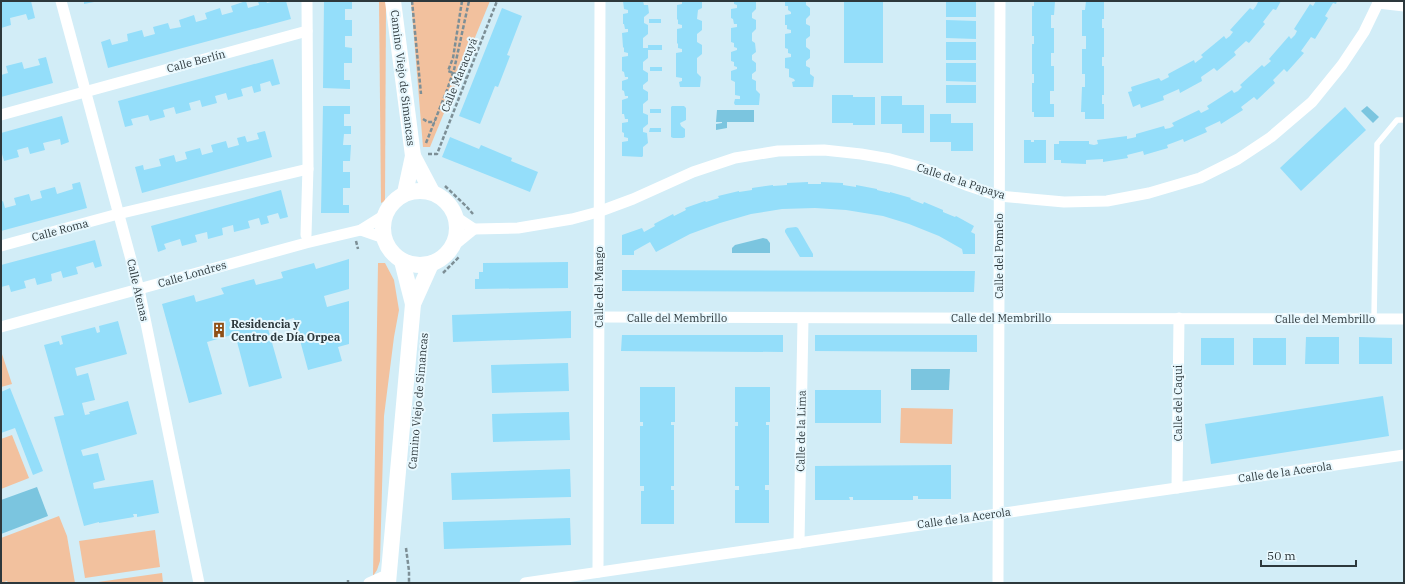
<svg xmlns="http://www.w3.org/2000/svg" width="1405" height="584" viewBox="0 0 1405 584" font-family="'IBM Plex Serif',serif">
	<rect width="100%" height="100%" fill="#d2edf7"/>
	<g fill="#f2c19e">
		<polygon points="379,1 385,1 386,4 385,201 381,203"/>
		<polygon points="411,1 490,1 430,147 423,147"/>
		<polygon points="378,263 385,263 394,280 399,310 394,337 384,416 380,561 377,570 373,576"/>
		<polygon points="1,351 12,384 1,387"/>
		<polygon points="901,408 953,409 952,444 900,443"/>
		<polygon points="12,435 29,478 1,489 1,439"/>
		<polygon points="59,516 67,536 75,583 8,583 7,581 1,583 1,538"/>
		<polygon points="155,530 160,567 85,578 79,541"/>
		<polygon points="162,573 163,583 91,583"/>
	</g>
	<g fill="#7bc5df">
		<polygon points="1367,106 1379,117 1373,123 1361,111"/>
		<polygon points="717,110 754,110 754,122 727,122 727,128 716,130 716,124 722,123 722,122 716,122"/>
		<polygon points="763,238 767,239 770,243 770,253 732,253 732,248 735,245"/>
		<polygon points="911,369 950,369 949,390 911,390"/>
		<polygon points="37,487 48,516 1,534 1,500"/>
	</g>
	<g fill="#94defa">
		<polygon points="1,1 31,1 35,18 28,20 26,14 10,18 11,25 1,28"/>
		<polygon points="84,1 94,1 94,2 84,4"/>
		<polygon points="246,1 248,8 259,5 258,1 266,1 267,3 275,1 286,1 291,19 108,68 101,42 110,39 112,45 128,41 127,34 142,30 144,37 155,34 153,27 168,23 170,29 181,27 179,20 194,15 196,22 207,19 205,13 220,8 222,15 233,12 231,6"/>
		<polygon points="324,1 352,1 352,9 345,9 345,20 352,20 352,36 345,36 345,47 352,48 352,63 344,63 344,80 350,80 350,89 323,88"/>
		<polygon points="623,1 643,1 644,5 648,5 649,13 644,17 644,23 648,25 648,34 643,38 643,48 648,48 648,45 662,45 662,50 648,50 648,58 643,62 643,70 648,73 648,81 643,85 643,89 648,92 648,100 643,104 643,113 648,115 648,124 643,128 643,132 647,133 648,143 643,147 643,156 642,157 622,156 622,142 628,141 628,138 624,137 624,133 622,132 622,123 628,122 628,119 625,119 624,114 622,114 622,100 628,98 628,96 625,96 624,91 622,90 622,81 628,79 628,77 625,77 624,72 622,71 622,57 628,56 628,53 624,52 624,48 623,47 622,33 628,32 628,29 625,29 624,24 623,24 623,14 628,13 628,10 624,9"/>
		<polygon points="682,1 702,1 702,8 698,10 697,19 702,21 702,30 697,34 697,42 702,45 702,54 697,58 697,73 701,77 700,87 680,87 679,82 682,81 682,78 676,77 676,53 682,52 682,49 678,48 678,44 677,43 677,29 682,28 682,25 678,24 678,20 677,19 677,5 682,4"/>
		<polygon points="734,1 756,1 756,9 752,13 752,18 756,20 756,29 752,33 752,41 755,43 756,52 752,55 752,60 756,63 756,71 752,74 752,79 756,81 756,90 760,94 759,105 735,105 734,103 735,99 740,99 740,96 735,95 735,82 731,80 731,71 737,69 737,67 734,66 734,62 731,61 731,52 737,50 737,48 734,47 734,43 731,42 731,28 737,27 737,24 734,24 733,19 731,18 731,9 737,8 737,5 734,4"/>
		<polygon points="785,1 806,1 806,5 810,8 810,15 806,19 806,24 810,26 810,36 806,39 806,47 810,50 810,58 806,61 806,66 810,68 810,74 814,77 813,87 793,87 792,82 795,81 794,79 789,77 789,69 785,68 785,58 791,57 791,54 788,53 788,49 785,48 785,34 791,33 791,30 787,29 787,25 785,25 785,15 791,14 791,12 788,10 788,6 785,6"/>
		<rect x="844" y="1" width="39" height="62"/>
		<rect x="946" y="1" width="30" height="16"/>
		<polygon points="1034,1 1055,1 1054,15 1051,15 1051,28 1054,28 1054,53 1051,53 1051,66 1054,66 1054,91 1050,91 1050,104 1054,104 1054,117 1034,117 1034,112 1032,112 1032,83 1034,83 1034,74 1032,74 1032,44 1034,44 1034,36 1032,36 1032,6 1034,6"/>
		<polygon points="1086,1 1104,1 1104,19 1102,19 1102,28 1104,28 1104,57 1102,57 1102,66 1104,66 1104,95 1102,95 1102,104 1104,104 1104,119 1085,119 1085,112 1081,112 1082,87 1085,87 1085,74 1082,74 1082,49 1086,49 1086,36 1082,36 1082,10 1085,10"/>
		<polygon points="1256,1 1281,1 1276,10 1273,9 1263,22 1265,24 1249,43 1246,41 1234,52 1236,55 1217,71 1214,68 1201,77 1202,81 1180,93 1179,89 1163,96 1164,100 1141,108 1140,104 1133,107 1128,92 1132,91 1131,87 1159,78 1161,81 1169,77 1168,74 1194,60 1195,63 1203,57 1201,55 1224,36 1226,39 1230,36 1233,32 1230,30 1250,8 1253,10 1256,6 1258,2"/>
		<polygon points="1316,1 1337,1 1336,4 1333,3 1325,16 1328,18 1315,39 1311,37 1301,51 1304,53 1287,72 1284,69 1273,80 1275,83 1257,100 1254,97 1241,107 1243,110 1221,124 1220,121 1205,128 1207,132 1184,142 1183,139 1167,145 1168,148 1144,155 1143,151 1127,155 1128,158 1103,162 1103,159 1086,160 1086,164 1061,163 1061,160 1054,160 1054,144 1059,144 1059,141 1089,141 1089,144 1094,145 1098,144 1097,140 1127,136 1127,139 1132,138 1136,137 1136,134 1164,126 1165,129 1170,128 1174,126 1172,123 1199,110 1201,113 1209,109 1207,106 1232,90 1234,93 1238,91 1242,87 1240,85 1262,65 1264,67 1271,61 1269,59 1289,36 1291,39 1295,35 1297,31 1294,29 1310,4 1313,6"/>
		<polygon points="502,8 522,16 507,55 510,56 498,87 495,86 480,124 459,116"/>
		<rect x="649" y="19" width="12" height="4"/>
		<polygon points="946,20 976,21 976,39 946,38"/>
		<rect x="946" y="42" width="30" height="18"/>
		<polygon points="46,57 53,83 1,97 1,75 8,73 6,66 22,62 24,69 40,65 38,59"/>
		<polygon points="273,59 280,84 272,86 270,81 260,84 261,91 254,93 252,86 241,89 243,96 228,100 226,93 215,96 217,103 202,107 200,100 189,103 191,110 176,114 174,107 163,110 165,117 150,121 148,115 131,119 133,125 125,127 118,101"/>
		<polygon points="946,63 976,63 976,82 946,81"/>
		<rect x="650" y="67" width="12" height="4"/>
		<rect x="946" y="85" width="30" height="18"/>
		<polygon points="832,95 853,95 853,97 875,97 875,125 853,125 853,123 832,123"/>
		<polygon points="881,96 902,96 902,105 924,105 924,133 902,133 902,124 881,124"/>
		<polygon points="323,106 350,106 350,114 344,114 344,126 351,126 351,134 344,134 343,145 351,145 350,161 343,161 343,172 350,172 350,188 343,188 343,205 349,205 349,213 321,213"/>
		<polygon points="672,106 684,106 686,108 686,120 680,123 681,126 685,129 685,137 683,138 673,138 671,137 671,107"/>
		<polygon points="1345,107 1366,130 1301,191 1280,168"/>
		<rect x="650" y="109" width="11" height="4"/>
		<polygon points="930,114 951,114 951,123 973,123 973,151 951,151 951,142 930,142"/>
		<polygon points="62,116 69,142 61,145 60,139 43,143 45,150 30,154 28,147 17,150 19,157 4,161 2,154 1,155 1,133"/>
		<polygon points="650,128 661,128 661,132 649,132"/>
		<polygon points="265,131 272,157 142,193 135,167 143,165 144,170 161,166 159,159 174,155 176,162 187,159 185,152 200,148 202,155 213,152 211,145 226,141 228,148 239,145 237,138 245,136 247,142 259,139 257,133"/>
		<polygon points="450,137 479,149 481,145 512,158 511,161 538,172 530,192 442,157"/>
		<polygon points="1024,140 1031,140 1031,142 1034,142 1034,140 1046,140 1046,163 1024,163"/>
		<polygon points="80,182 87,208 1,231 1,202 3,201 5,208 16,205 14,198 29,194 31,201 42,198 40,191 55,187 57,194 73,189 72,184"/>
		<polygon points="808,182 808,184 821,184 821,182 843,183 843,185 856,187 856,185 877,189 877,190 890,193 890,192 911,198 910,199 923,204 924,202 943,210 943,212 955,217 956,216 974,226 971,232 975,234 975,254 963,254 962,249 939,236 909,224 883,216 846,210 815,208 782,209 751,214 720,223 690,234 656,252 650,242 634,251 634,255 622,255 622,235 642,228 644,232 655,226 654,224 673,214 674,216 686,210 685,208 705,201 706,202 719,198 718,196 739,191 739,192 752,190 752,188 773,185 773,186 787,185 787,183"/>
		<polygon points="281,190 288,217 280,219 278,213 267,216 269,223 261,225 259,218 248,221 250,228 234,232 233,225 222,228 223,235 208,239 207,232 195,235 197,242 182,246 180,239 164,244 166,249 158,252 151,226"/>
		<polygon points="796,227 798,228 813,254 813,257 800,257 785,232 785,230 787,228"/>
		<polygon points="95,240 102,266 95,268 93,262 76,267 78,274 63,278 61,271 51,274 52,281 37,285 35,278 24,281 26,288 11,292 9,285 1,287 1,265"/>
		<polygon points="349,259 349,289 324,296 327,307 349,301 349,344 338,347 342,361 308,370 294,318 267,325 282,378 249,387 235,334 207,342 222,394 189,403 162,304 194,295 196,302 224,294 221,288 254,279 256,285 283,278 281,272 314,263 316,269"/>
		<polygon points="568,262 568,288 475,289 475,279 479,279 479,272 483,272 483,263"/>
		<polygon points="622,270 975,271 974,292 622,291"/>
		<polygon points="571,311 571,338 453,342 452,315"/>
		<polygon points="118,321 127,354 75,368 77,376 88,373 95,400 82,403 85,415 90,414 89,412 128,401 137,434 81,450 83,456 98,453 105,480 93,483 94,489 153,480 159,513 137,517 137,514 133,514 134,517 99,523 99,522 84,526 54,417 64,415 44,345 59,341 60,345 63,344 61,336 95,327 97,333 100,332 99,326"/>
		<polygon points="622,335 783,335 783,352 621,351"/>
		<polygon points="815,335 977,335 977,352 815,351"/>
		<polygon points="1306,337 1339,337 1339,364 1305,364"/>
		<polygon points="1359,337 1392,338 1392,364 1359,364"/>
		<rect x="1201" y="338" width="33" height="27"/>
		<rect x="1253" y="338" width="33" height="27"/>
		<polygon points="568,363 569,391 492,393 491,365"/>
		<polygon points="640,387 675,387 675,422 671,422 671,425 674,425 674,486 671,486 671,490 674,490 674,524 641,524 641,491 644,491 644,486 640,486 640,426 643,426 643,422 640,422"/>
		<polygon points="735,387 770,387 770,422 766,422 766,425 769,425 769,485 765,485 765,490 769,490 769,523 735,523 735,490 739,490 739,486 735,486 735,426 738,426 738,422 735,422"/>
		<polygon points="10,388 43,471 33,475 15,428 1,433 1,392"/>
		<rect x="815" y="390" width="66" height="33"/>
		<polygon points="1383,396 1389,436 1211,464 1205,424"/>
		<polygon points="569,412 570,440 493,442 492,414"/>
		<polygon points="951,465 951,499 918,499 918,496 913,496 913,500 853,500 853,497 849,497 850,500 815,500 815,466"/>
		<polygon points="570,469 571,497 452,500 451,473"/>
		<polygon points="570,518 571,545 444,549 443,522"/>
	</g>
	<g fill="none" stroke-linecap="round" stroke-linejoin="round">
		<g stroke="#7d8f96" stroke-width="2.5" stroke-dasharray="4 2" stroke-linecap="butt">
			<polyline points="412,1 421,94"/>
			<polyline points="462,1 453,58 448,71 467,78"/>
			<polyline points="423,119 428,122 435,122"/>
			<polyline points="426,143 447,90 454,70 469,1"/>
			<polyline points="428,154 437,154 497,1"/>
			<polyline points="445,186 466,206 473,214"/>
			<polyline points="356,241 358,249"/>
			<polyline points="443,273 459,257"/>
			<polyline points="406,548 409,571 409,583"/>
			<polyline points="348,580 348,583"/>
		</g>
		<polyline stroke="#fff" stroke-width="5.5" points="1374,319 1377,144 1397,120 1404,120"/>
		<g stroke="#fff" stroke-width="11">
			<polyline points="61,1 139,289 199,583"/>
			<polyline points="1378,3 1404,6"/>
			<polyline points="1,115 307,31"/>
			<polyline points="456,217 474,229 518,228 572,219 598,212 633,199 693,172 735,158 778,151 824,150 861,154 890,159 923,168 966,185 999,196 1031,199 1064,202 1107,201 1149,193 1200,178 1238,159 1271,137 1312,102 1342,65 1364,32 1379,1"/>
			<polyline points="361,230 384,238"/>
			<polyline points="306,235 308,167 307,1"/>
			<polyline points="1,246 118,214 308,169"/>
			<polyline points="452,247 474,229"/>
			<path d="M599 317C867 319 1136 318 1404 319"/>
			<polyline points="1,327 306,243 361,230 385,215"/>
			<polyline points="1177,488 1179,318"/>
			<polyline points="799,543 803,319"/>
			<polyline points="598,572 600,1"/>
			<polyline points="369,583 389,574"/>
			<path d="M525 583C818 541 1111 496 1404 455"/>
			<polyline points="998,583 1000,1"/>
		</g>
		<g stroke="#fff" stroke-width="16">
			<polyline points="393,1 413,156 405,193"/>
			<polyline points="413,156 432,192"/>
			<circle cx="420" cy="228" r="37"/>
			<polyline points="402,261 413,304"/>
			<polyline points="388,583 413,304 431,264"/>
		</g>
	</g>
	<defs>
		<symbol id="building-bare" viewBox="-9 -9 18 18"><path d="M-4-6H4V6H1V3H-1V6H-4ZM-2.5-4.3h1.7v1.8h-1.7ZM.8-4.3h1.7v1.8H.8ZM-2.5-1h1.7V.8h-1.7ZM.8-1h1.7V.8H.8Z" fill="#8f4f17" stroke="#e8f8fe" stroke-width="2.5" paint-order="stroke"/></symbol>
	</defs>
	<g fill-rule="evenodd">
		<use href="#building-bare" x="208" y="319" width="22" height="22"/>
	</g>
	<g text-anchor="middle" dominant-baseline="central" stroke-width="4" stroke-linejoin="round" paint-order="stroke">
		<g font-size="11" fill="#2d383c" stroke="#e8f8fe">
			<text transform="translate(196 61) rotate(-15)">Calle Berlín</text>
			<text transform="translate(459 75) rotate(-68)">Calle Maracuyá</text>
			<text transform="translate(403 78) rotate(83)">Camino Viejo de Simancas</text>
			<text transform="translate(961 181) rotate(18)">Calle de la Papaya</text>
			<text transform="translate(60 230) rotate(-15)">Calle Roma</text>
			<text transform="translate(999 256) rotate(-90)">Calle del Pomelo</text>
			<text transform="translate(192 274) rotate(-16)">Calle Londres</text>
			<text transform="translate(599 287) rotate(-90)">Calle del Mango</text>
			<text transform="translate(138 290) rotate(77)">Calle Atenas</text>
			<text x="677" y="318">Calle del Membrillo</text>
			<text x="1001" y="318">Calle del Membrillo</text>
			<text x="1325" y="319">Calle del Membrillo</text>
			<text transform="translate(418 401) rotate(-85)">Camino Viejo de Simancas</text>
			<text transform="translate(1178 403) rotate(-90)">Calle del Caqui</text>
			<text transform="translate(801 431) rotate(-89)">Calle de la Lima</text>
			<text transform="translate(1285 472) rotate(-8)">Calle de la Acerola</text>
			<text transform="translate(964 518) rotate(-8)">Calle de la Acerola</text>
		</g>
		<g font-size="11" font-weight="bold" fill="#2d383c" stroke="#e8f8fe" text-anchor="start">
			<text x="231" y="324">Residencia y<tspan x="231" dy="13">Centro de Día Orpea</tspan></text>
		</g>
	</g>
	<rect width="1405" height="584" fill="none" stroke="#2d383c" stroke-width="4"/>
	<path d="M1261 560v6h95v-6" fill="none" stroke="#2d383c" stroke-width="2"/>
	<text x="1267" y="560" font-size="12" fill="#2d383c" stroke="#e8f8fe" stroke-width="3" paint-order="stroke">50 m</text>
</svg>
